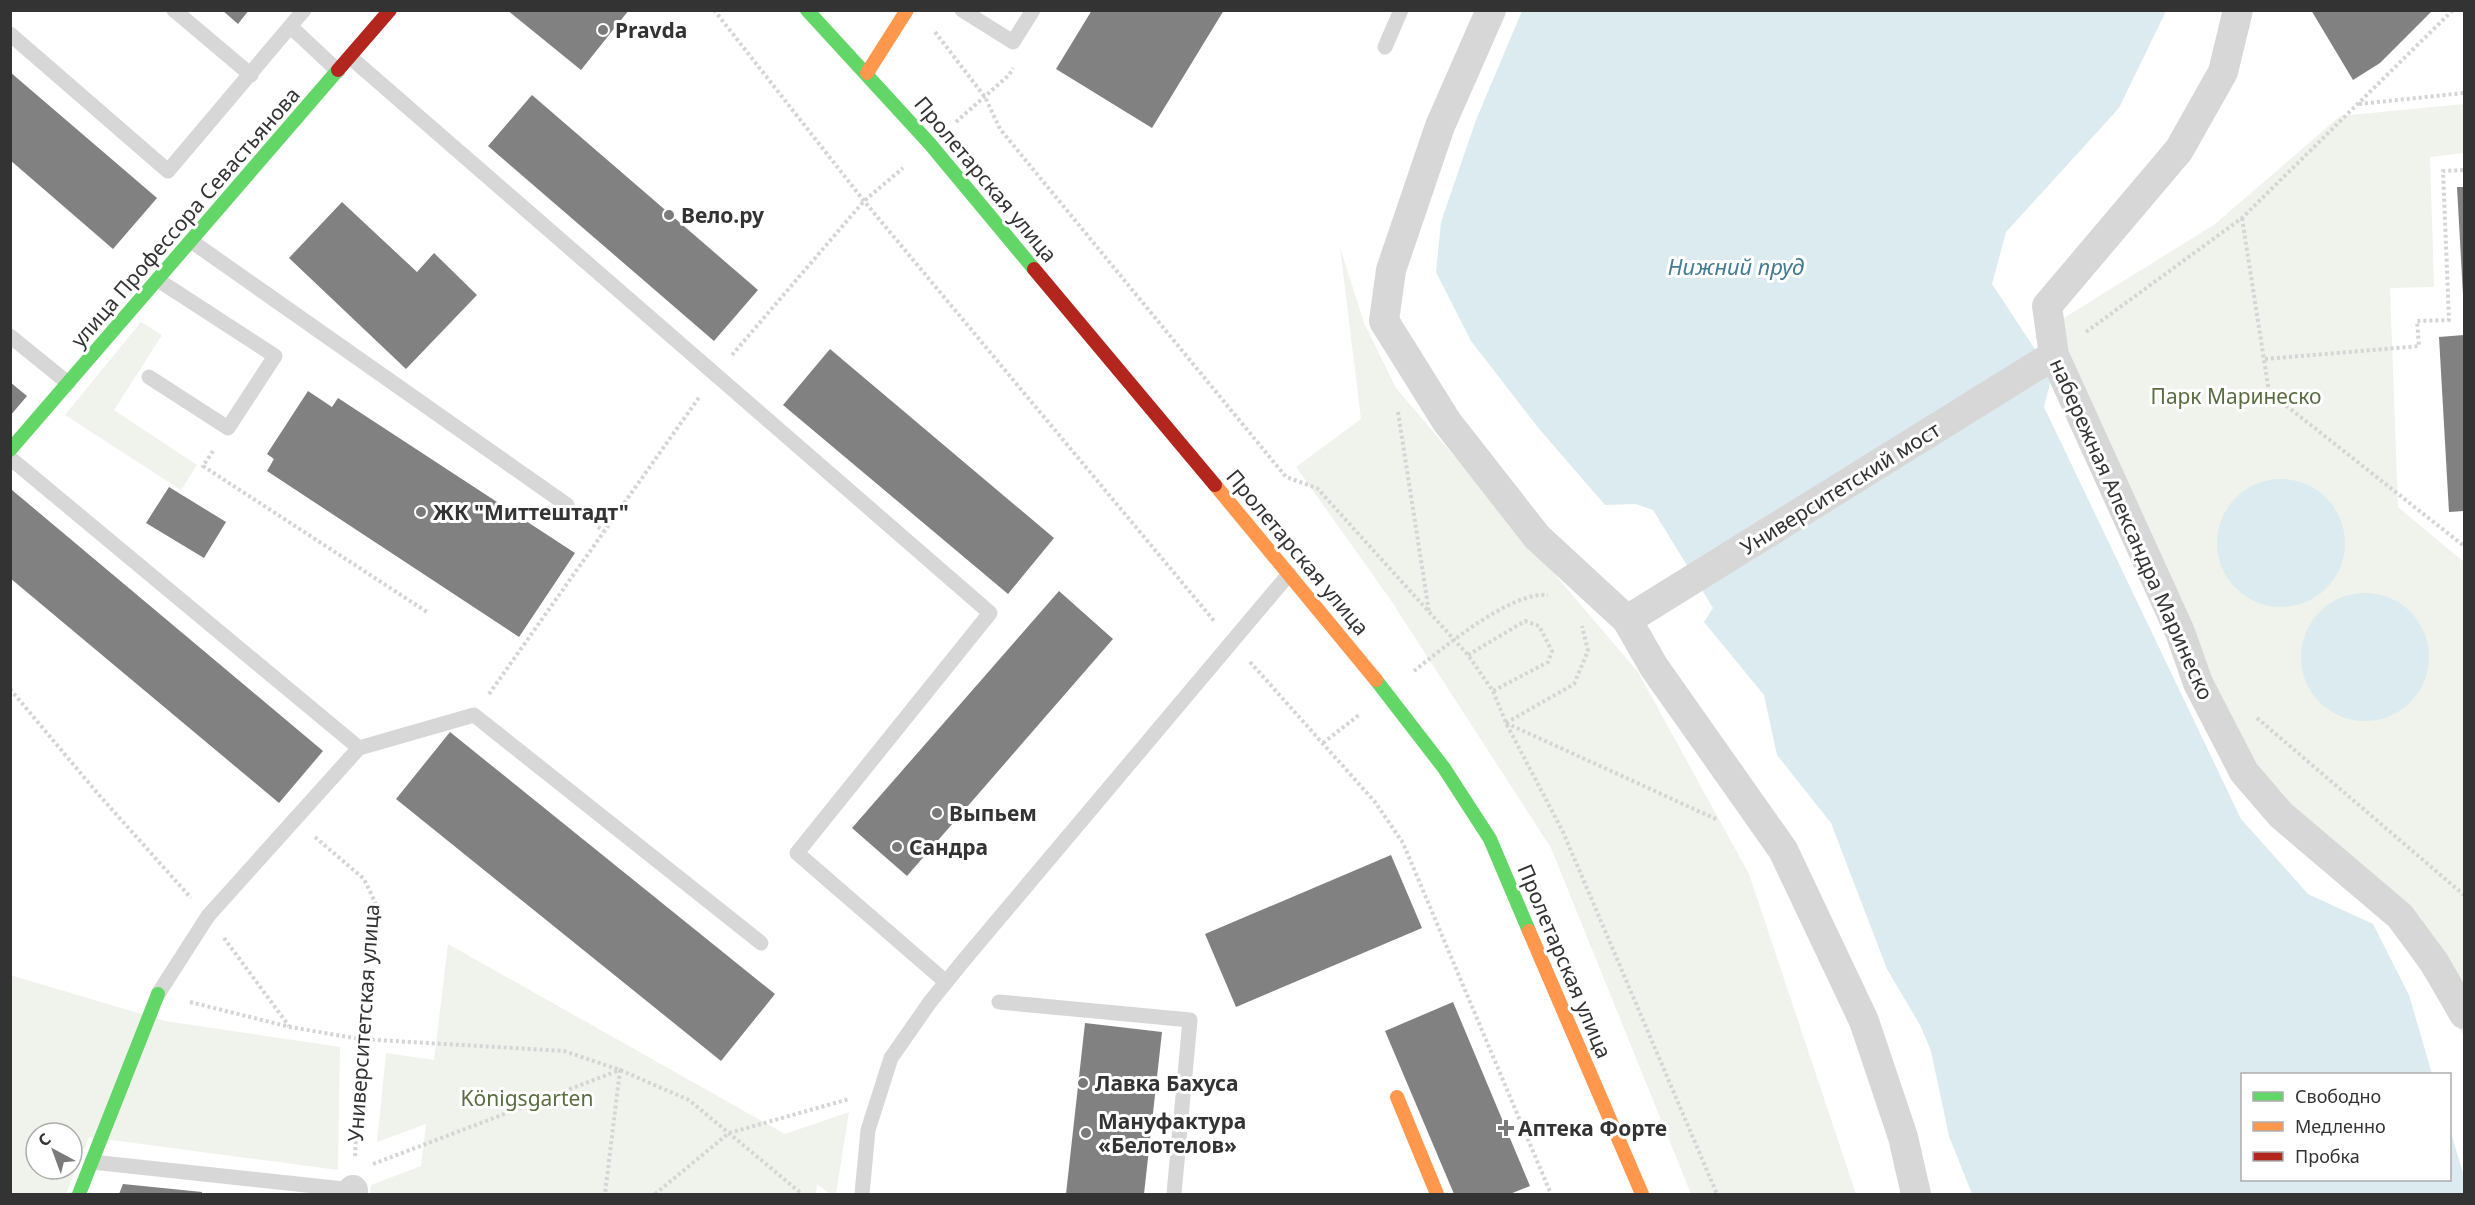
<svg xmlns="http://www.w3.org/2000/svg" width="2475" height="1205" viewBox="0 0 2475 1205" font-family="'Noto Sans',sans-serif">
	<rect width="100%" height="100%" fill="#fff"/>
	<g fill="#f0f3ec" fill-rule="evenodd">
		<polygon points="2464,104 2464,153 2430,157 2434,287 2390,288 2398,507 2464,562 2464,1036 2391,926 2241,789 2035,336 2215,224 2340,116"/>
		<polygon points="1340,247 1364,323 1396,388 1638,672 1749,874 1856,1194 1691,1194 1551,848 1390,599 1296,467 1361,419"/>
		<polygon points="141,322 162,335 114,410 197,465 181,490 65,415"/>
		<polygon points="448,944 785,1134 849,1112 836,1194 830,1194 817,1184 816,1194 370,1194 371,1185 421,1166 426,1124 377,1142 386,1053 434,1060"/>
		<path d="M10 975 165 1021 340 1047 338 1170 89 1137 66 1194H11ZM36 1133H72V1169H36Z"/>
	</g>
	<g fill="#dcebf0">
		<polygon points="1522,11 2166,11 2119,108 2006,232 1992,284 2052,375 2044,407 2241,819 2308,894 2373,924 2409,995 2432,1074 2242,1074 2242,1180 2450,1180 2450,1130 2464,1176 2464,1194 1972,1194 1949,1136 1931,1051 1920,1025 1887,969 1831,823 1777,755 1764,695 1704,622 1713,608 1653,510 1636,504 1605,505 1540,430 1471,341 1436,272 1441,222 1476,120"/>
		<circle cx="2281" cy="543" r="64"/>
		<circle cx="2365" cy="657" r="64"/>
	</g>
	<g fill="#818181">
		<polygon points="222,10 249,10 238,24"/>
		<polygon points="507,10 629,10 581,70"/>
		<polygon points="1092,10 1224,10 1152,128 1056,69"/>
		<polygon points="2311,10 2433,10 2380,63 2353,80"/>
		<polygon points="10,72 157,198 113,249 10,160"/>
		<polygon points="532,95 758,290 714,341 488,146"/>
		<polygon points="2457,187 2464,187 2464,295 2463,295"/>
		<polygon points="342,202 417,272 434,253 477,295 406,369 289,258"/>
		<polygon points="2464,335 2464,511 2449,512 2439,337"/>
		<polygon points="830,349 1054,538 1008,594 783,405"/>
		<polygon points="10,382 27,396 10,416"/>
		<polygon points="308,391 332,407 338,398 575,553 519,637 267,471 274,459 267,454"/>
		<polygon points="169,487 226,522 204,558 146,523"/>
		<polygon points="12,490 323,751 279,803 10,578 10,492"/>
		<polygon points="1059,591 1113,639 907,876 852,828"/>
		<polygon points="450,732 775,994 721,1061 396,799"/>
		<polygon points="1391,855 1422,928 1236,1007 1205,934"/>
		<polygon points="1453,1002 1530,1186 1510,1194 1454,1194 1385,1031"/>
		<polygon points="1085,1023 1162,1032 1144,1194 1066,1194"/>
		<polygon points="123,1184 202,1192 202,1194 119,1194"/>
	</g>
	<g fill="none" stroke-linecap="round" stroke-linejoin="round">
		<g stroke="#d5d5d5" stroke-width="4" stroke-dasharray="3 3" stroke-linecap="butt">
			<polyline points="714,10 864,201 1215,622"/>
			<polyline points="935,32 985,97 1000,129 1286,477 1317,488 1468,655 1493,691 1506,723 1563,832 1717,1194"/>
			<polyline points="2359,104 2464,93"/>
			<polyline points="956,122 1009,75 1013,68"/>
			<polyline points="2242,218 2269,392 2464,546"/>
			<polyline points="2086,332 2242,218 2453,10"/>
			<polyline points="732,355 864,201 903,168"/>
			<polyline points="2265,359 2419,346 2417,321 2449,320 2443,171 2464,170"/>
			<polyline points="1398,412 1429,612"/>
			<polyline points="213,451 203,466 427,612"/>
			<polyline points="588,520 604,531"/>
			<polyline points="1468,655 1525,621 1539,626 1552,651 1548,662 1493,691"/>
			<polyline points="1250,662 1375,802 1403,843 1551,1194"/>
			<path d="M1414 671C1443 648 1511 591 1548 595"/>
			<polyline points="10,689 99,795 191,898"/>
			<polyline points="489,694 700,396"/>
			<polyline points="2257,718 2464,895"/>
			<polyline points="1506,723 1574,684 1588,651 1582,626"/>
			<polyline points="1506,723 1718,820"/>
			<polyline points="1323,743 1359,715"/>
			<polyline points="315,837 364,879 375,902 360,1039 355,1158"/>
			<polyline points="224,938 289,1026"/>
			<polyline points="190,1002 290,1027 360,1039 564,1051 620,1070 689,1100 802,1194"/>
			<polyline points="373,1164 620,1070 605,1194"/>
			<polyline points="655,1194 729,1133 849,1099"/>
		</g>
		<g stroke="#d7d7d7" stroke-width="15">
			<polyline points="174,10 251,75"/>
			<polyline points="962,10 1013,42 1033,10"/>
			<polyline points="291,27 338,71"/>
			<polyline points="10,34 168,171 304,10"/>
			<polyline points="1385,47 1401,10"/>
			<polyline points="350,57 990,613 797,853 946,982"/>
			<polyline points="191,241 567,505"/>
			<polyline points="10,336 68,383"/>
			<polyline points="149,377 228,428 275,356 158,280"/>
			<polyline points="10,458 359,748 208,916 158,994"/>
			<polyline points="359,748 474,715 761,943"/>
			<polyline points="999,1002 1190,1020 1174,1194"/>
			<polyline points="92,1162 353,1190"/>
			<polyline points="862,1194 868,1130 891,1058 930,1002 964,960 1289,574"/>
		</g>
		<g stroke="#d7d7d7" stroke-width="30">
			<polyline points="1491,10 1440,126 1391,270 1384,321 1447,422 1537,537 1627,620 1654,667 1783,850 1864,1021 1903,1137 1916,1194"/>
			<polyline points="2238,10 2223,72 2179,150 2047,306 2054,355 2180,632 2198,683 2244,772 2281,815 2400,916 2434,962 2464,1014"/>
			<polyline points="1627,620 2054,355"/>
			<polyline points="353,1194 353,1190"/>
		</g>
		<g stroke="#63d668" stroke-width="14">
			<polyline points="807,10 930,144 1034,269"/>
			<polyline points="10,450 338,70"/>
			<polyline points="1376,680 1444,768 1490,839 1529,931"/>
			<polyline points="79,1194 158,994"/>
		</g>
		<g stroke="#ff974d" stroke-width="14">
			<polyline points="867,73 907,10"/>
			<polyline points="1215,485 1376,680"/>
			<polyline points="1529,931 1642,1194"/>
			<polyline points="1397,1097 1437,1194"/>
		</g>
		<g stroke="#b3261e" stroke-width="14">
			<polyline points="338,70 390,10"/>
			<polyline points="1034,269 1215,485"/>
		</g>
	</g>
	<g fill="#7a7a7a" stroke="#fff" stroke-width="2">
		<circle cx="603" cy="30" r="6"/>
		<circle cx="669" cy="215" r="6"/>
		<circle cx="421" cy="512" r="6"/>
		<circle cx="937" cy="813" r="6"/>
		<circle cx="897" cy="847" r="6"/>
		<circle cx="1083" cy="1083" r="6"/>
		<path d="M1503 1119h6v6h6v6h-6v6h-6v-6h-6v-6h6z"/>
		<circle cx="1086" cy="1133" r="6"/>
	</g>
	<g text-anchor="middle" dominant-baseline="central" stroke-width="6" stroke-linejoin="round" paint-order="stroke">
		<g font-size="21" font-weight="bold" fill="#333" stroke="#fff" text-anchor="start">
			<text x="615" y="30">Pravda</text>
			<text x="681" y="215">Вело.ру</text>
			<text x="433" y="512">ЖК "Миттештадт"</text>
			<text x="949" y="813">Выпьем</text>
			<text x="909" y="847">Сандра</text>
			<text x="1095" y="1083">Лавка Бахуса</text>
			<text x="1098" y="1121">Мануфактура<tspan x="1098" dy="24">«Белотелов»</tspan></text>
			<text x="1518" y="1128">Аптека Форте</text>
		</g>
		<g font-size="21" fill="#333" stroke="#fff">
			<text transform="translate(986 179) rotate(50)">Пролетарская улица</text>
			<text transform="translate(185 217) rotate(-49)">улица Профессора Севастьянова</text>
			<text transform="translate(1840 488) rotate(-32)">Университетский мост</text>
			<text transform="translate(2132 529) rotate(66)">набережная Александра Маринеско</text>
			<text transform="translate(1298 552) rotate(50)">Пролетарская улица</text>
			<text transform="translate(1565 961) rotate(67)">Пролетарская улица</text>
			<text transform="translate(363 1023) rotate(-86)">Университетская улица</text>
		</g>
		<g font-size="21" fill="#5a6d41" stroke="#fff">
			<text x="2236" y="396">Парк Маринеско</text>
			<text x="527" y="1098">Königsgarten</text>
		</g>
		<g font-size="22" font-style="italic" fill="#437c92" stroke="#fff">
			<text x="1736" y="266">Нижний пруд</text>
		</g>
	</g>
	<rect width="2475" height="1205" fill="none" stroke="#333333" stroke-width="24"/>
	<rect x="2241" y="1073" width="210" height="108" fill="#ffffff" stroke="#adadad" stroke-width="1.5"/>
	<rect x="2253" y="1092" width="30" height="9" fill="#63d668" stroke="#adadad" stroke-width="1.5"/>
	<text x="2295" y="1103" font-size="18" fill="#333333">Свободно</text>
	<rect x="2253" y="1122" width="30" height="9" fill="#ff974d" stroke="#adadad" stroke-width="1.5"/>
	<text x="2295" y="1133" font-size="18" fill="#333333">Медленно</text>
	<rect x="2253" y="1152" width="30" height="9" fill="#b3261e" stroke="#adadad" stroke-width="1.5"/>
	<text x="2295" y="1163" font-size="18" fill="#333333">Пробка</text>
	<g transform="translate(54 1151) rotate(319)"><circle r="28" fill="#ffffff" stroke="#adadad" stroke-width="1.5"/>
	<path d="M0-4.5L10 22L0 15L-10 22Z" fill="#7a7a7a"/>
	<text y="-9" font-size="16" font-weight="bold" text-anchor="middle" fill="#333333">С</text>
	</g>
</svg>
